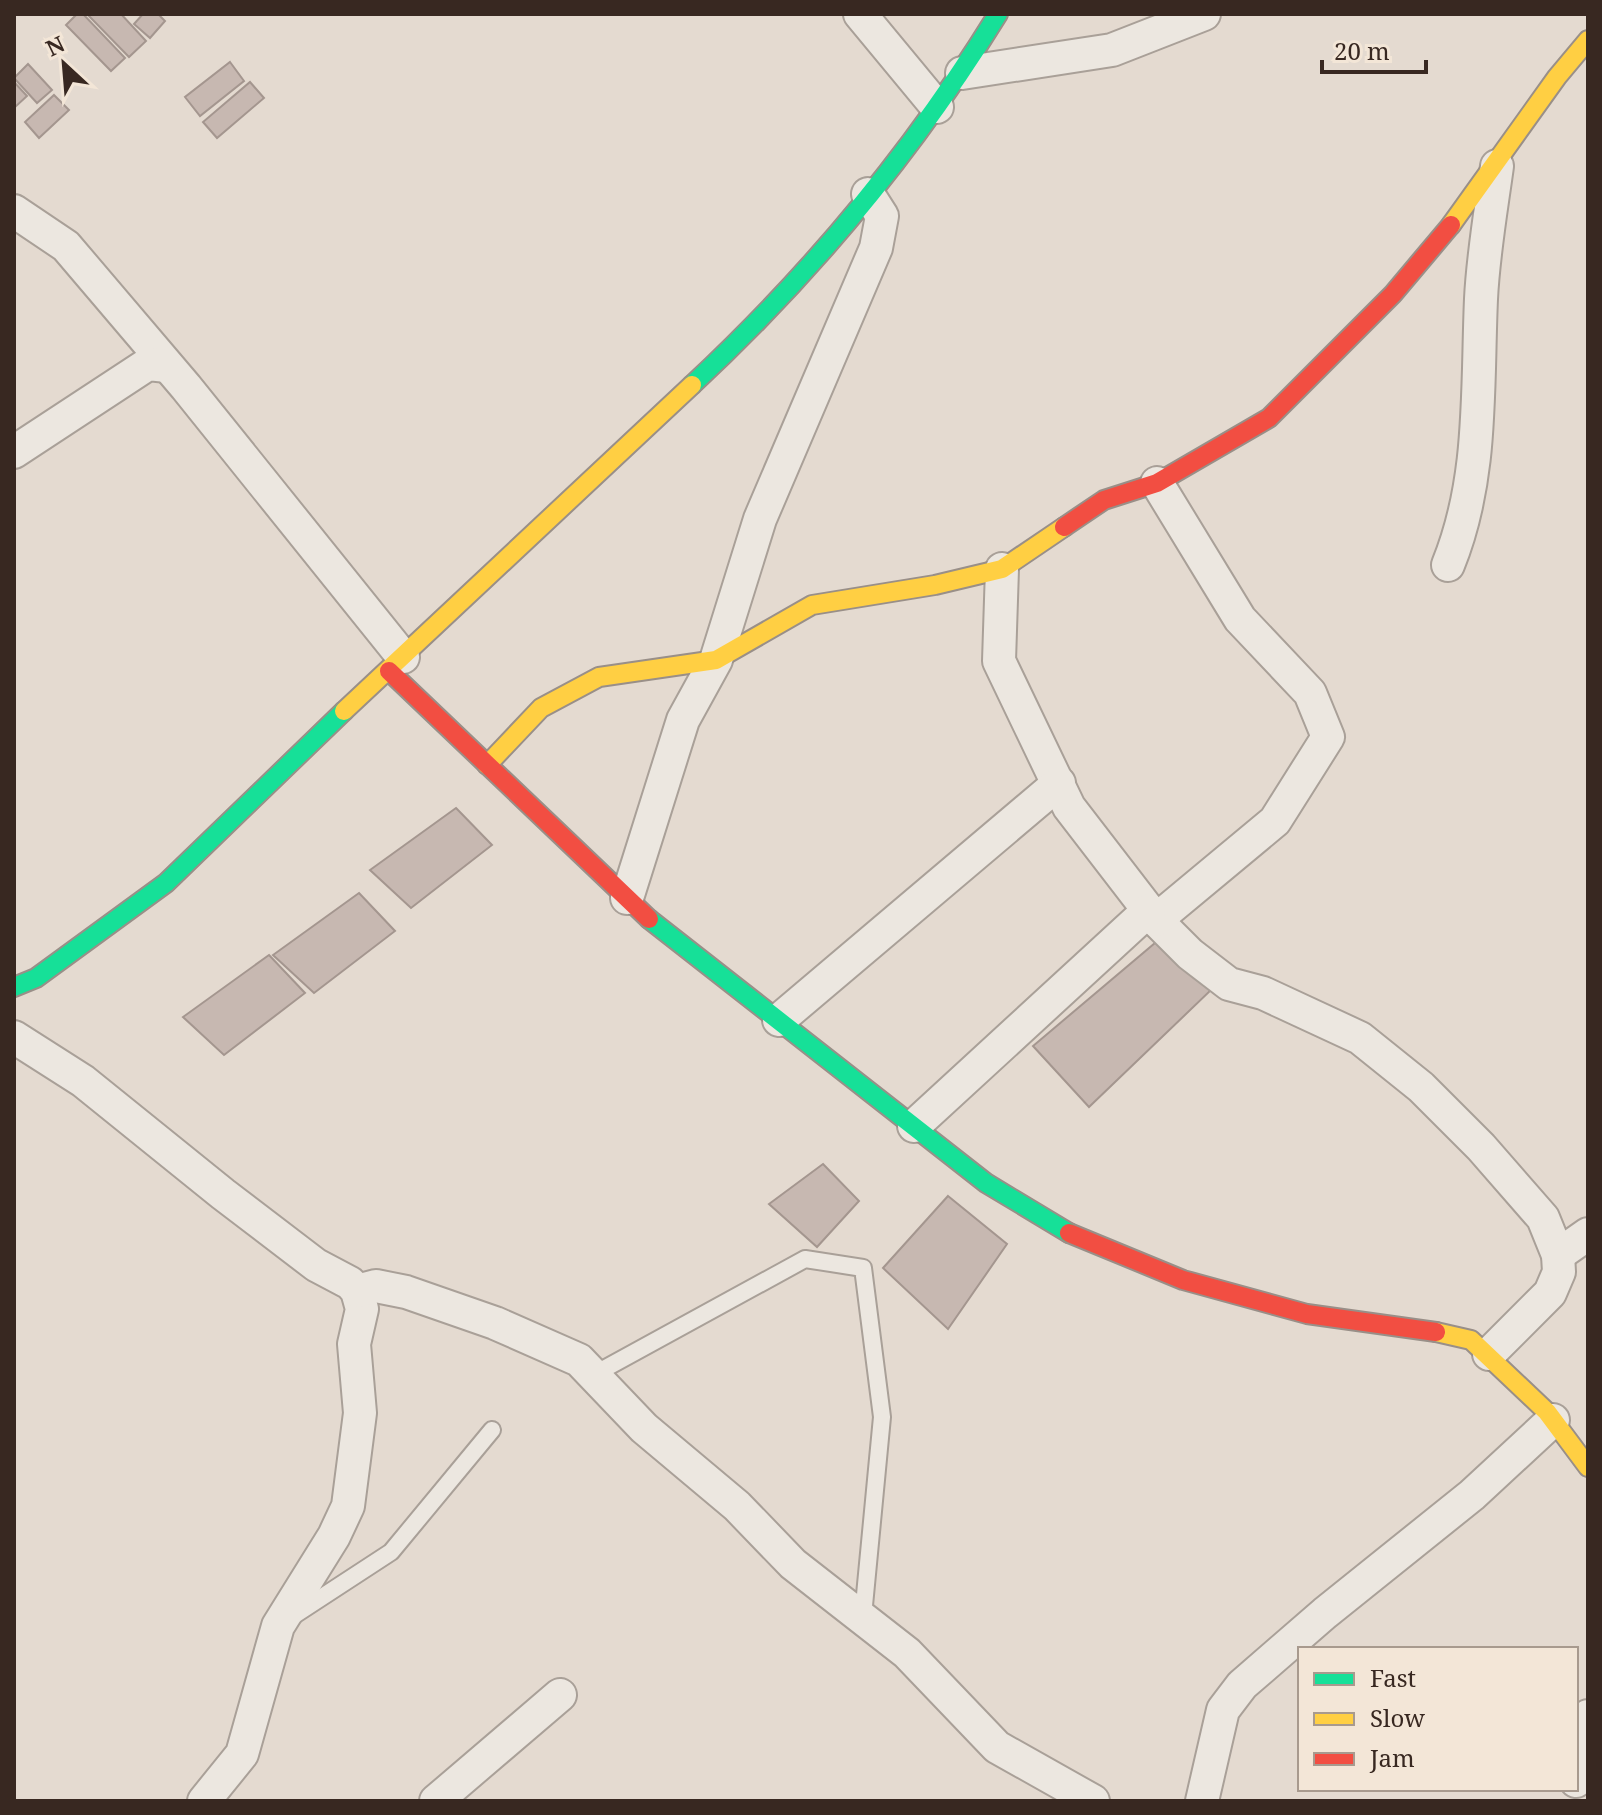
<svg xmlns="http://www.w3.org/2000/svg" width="1602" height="1815" viewBox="0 0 1602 1815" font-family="'Noto Serif',serif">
	<rect width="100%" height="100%" fill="#e4dad0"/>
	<g fill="#c7b8b1" stroke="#a4968f" stroke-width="2">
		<polygon points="77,14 83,14 125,58 111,71 66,25"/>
		<polygon points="87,14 121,14 146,41 129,57"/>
		<polygon points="143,14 158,14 165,21 150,38 134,24"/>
		<polygon points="230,62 244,81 200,116 185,97"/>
		<polygon points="28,64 52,90 37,103 14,78"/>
		<polygon points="14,82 27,96 14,108"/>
		<polygon points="250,82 264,98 217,138 203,122"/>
		<polygon points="54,95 69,110 39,138 25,122"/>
		<polygon points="456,808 492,845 411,908 370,870"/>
		<polygon points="359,893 395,931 314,993 273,955"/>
		<polygon points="1168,932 1211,990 1089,1107 1033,1046"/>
		<polygon points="269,955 305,993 224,1055 183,1017"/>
		<polygon points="823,1164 859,1201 817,1247 769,1204"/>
		<polygon points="948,1196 1007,1244 948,1329 883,1268"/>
	</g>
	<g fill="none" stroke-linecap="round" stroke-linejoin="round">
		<defs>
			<g id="lane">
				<polyline points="593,1375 805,1259 863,1268 882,1417 863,1616"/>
				<polyline points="293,1616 391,1552 492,1430"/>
			</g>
			<g id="street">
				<polyline points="860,14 937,107"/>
				<polyline points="962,73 1112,50 1204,14"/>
				<polyline points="14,211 66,246 186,387 403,657"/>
				<polyline points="14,452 148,364 167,366"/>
				<path d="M1448 565C1483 479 1477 390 1481 299 1483 255 1491 210 1497 166"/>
				<polyline points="1002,569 999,661 1069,807 1156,920 1190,954 1229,984 1263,993 1360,1038 1421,1087 1481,1147 1543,1218 1558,1255 1559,1272 1550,1293 1489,1354"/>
				<polyline points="627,898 683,720 716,660 760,519 876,248 882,216 868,194"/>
				<polyline points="1156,920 1275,821 1328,737 1310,693 1240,619 1157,483"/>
				<polyline points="779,1020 1059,783"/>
				<polyline points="14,1037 83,1081 223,1194 316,1265 350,1283 357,1291 362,1309 354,1344 360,1413 348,1506 334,1536 278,1626 242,1754 204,1801"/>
				<polyline points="914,1126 1149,910"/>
				<polyline points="1558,1255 1588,1234"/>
				<polyline points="357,1291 376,1286 406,1292 495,1323 579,1360 644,1428 737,1506 793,1564 907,1653 997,1747 1093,1801"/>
				<polyline points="1576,1781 1582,1726 1588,1716"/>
				<polyline points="436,1801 560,1695"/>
				<polyline points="1202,1801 1223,1710 1242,1685 1325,1613 1472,1495 1553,1420"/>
			</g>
			<g id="fast">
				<path d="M692 385C809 276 914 150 998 14"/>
				<polyline points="649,919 986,1183 1069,1233"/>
				<polyline points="14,987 36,978 166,883 344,711"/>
			</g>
			<g id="slow">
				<polyline points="1451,225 1557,77 1588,40"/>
				<polyline points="344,711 692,385"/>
				<polyline points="487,765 541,708 599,677 716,660 812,605 935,585 1002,569 1064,527"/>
				<polyline points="1436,1332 1471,1340 1547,1412 1588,1467"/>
			</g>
			<g id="jam">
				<polyline points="1064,527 1104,500 1157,483 1269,418 1393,294 1451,225"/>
				<polyline points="389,671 649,919"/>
				<polyline points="1069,1233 1183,1280 1307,1314 1436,1332"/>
			</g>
		</defs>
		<use href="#lane" stroke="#a9a098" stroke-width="20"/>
		<use href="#street" stroke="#a9a098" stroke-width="36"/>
		<use href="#fast" stroke="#998f88" stroke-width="22"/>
		<use href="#slow" stroke="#998f88" stroke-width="22"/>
		<use href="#jam" stroke="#998f88" stroke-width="22"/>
		<use href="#lane" stroke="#ece7e0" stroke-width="16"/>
		<use href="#street" stroke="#ece7e0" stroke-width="32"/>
		<use href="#fast" stroke="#16e098" stroke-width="18"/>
		<use href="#slow" stroke="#ffcf43" stroke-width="18"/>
		<use href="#jam" stroke="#f24e42" stroke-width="18"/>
	</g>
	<rect width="1602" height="1815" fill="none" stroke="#382821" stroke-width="32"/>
	<rect x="1298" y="1647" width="280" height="144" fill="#f3e6d7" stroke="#a89a8e" stroke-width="2"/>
	<rect x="1314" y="1673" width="40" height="12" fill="#16e098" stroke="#a89a8e" stroke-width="2"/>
	<text x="1370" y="1687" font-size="24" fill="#382821">Fast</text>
	<rect x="1314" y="1713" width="40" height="12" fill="#ffcf43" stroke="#a89a8e" stroke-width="2"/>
	<text x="1370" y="1727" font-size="24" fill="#382821">Slow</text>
	<rect x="1314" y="1753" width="40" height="12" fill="#f24e42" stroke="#a89a8e" stroke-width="2"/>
	<text x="1370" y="1767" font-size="24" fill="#382821">Jam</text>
	<g transform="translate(64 64) rotate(334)" stroke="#f3e6d7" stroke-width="6" paint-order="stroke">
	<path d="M0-6L14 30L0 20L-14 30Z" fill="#382821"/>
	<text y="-12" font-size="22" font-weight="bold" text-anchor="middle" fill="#382821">N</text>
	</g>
	<path d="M1322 60v12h104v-12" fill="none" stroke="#382821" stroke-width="4"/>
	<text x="1334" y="60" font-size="24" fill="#382821" stroke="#f3e6d7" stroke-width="6" paint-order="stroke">20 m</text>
</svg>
